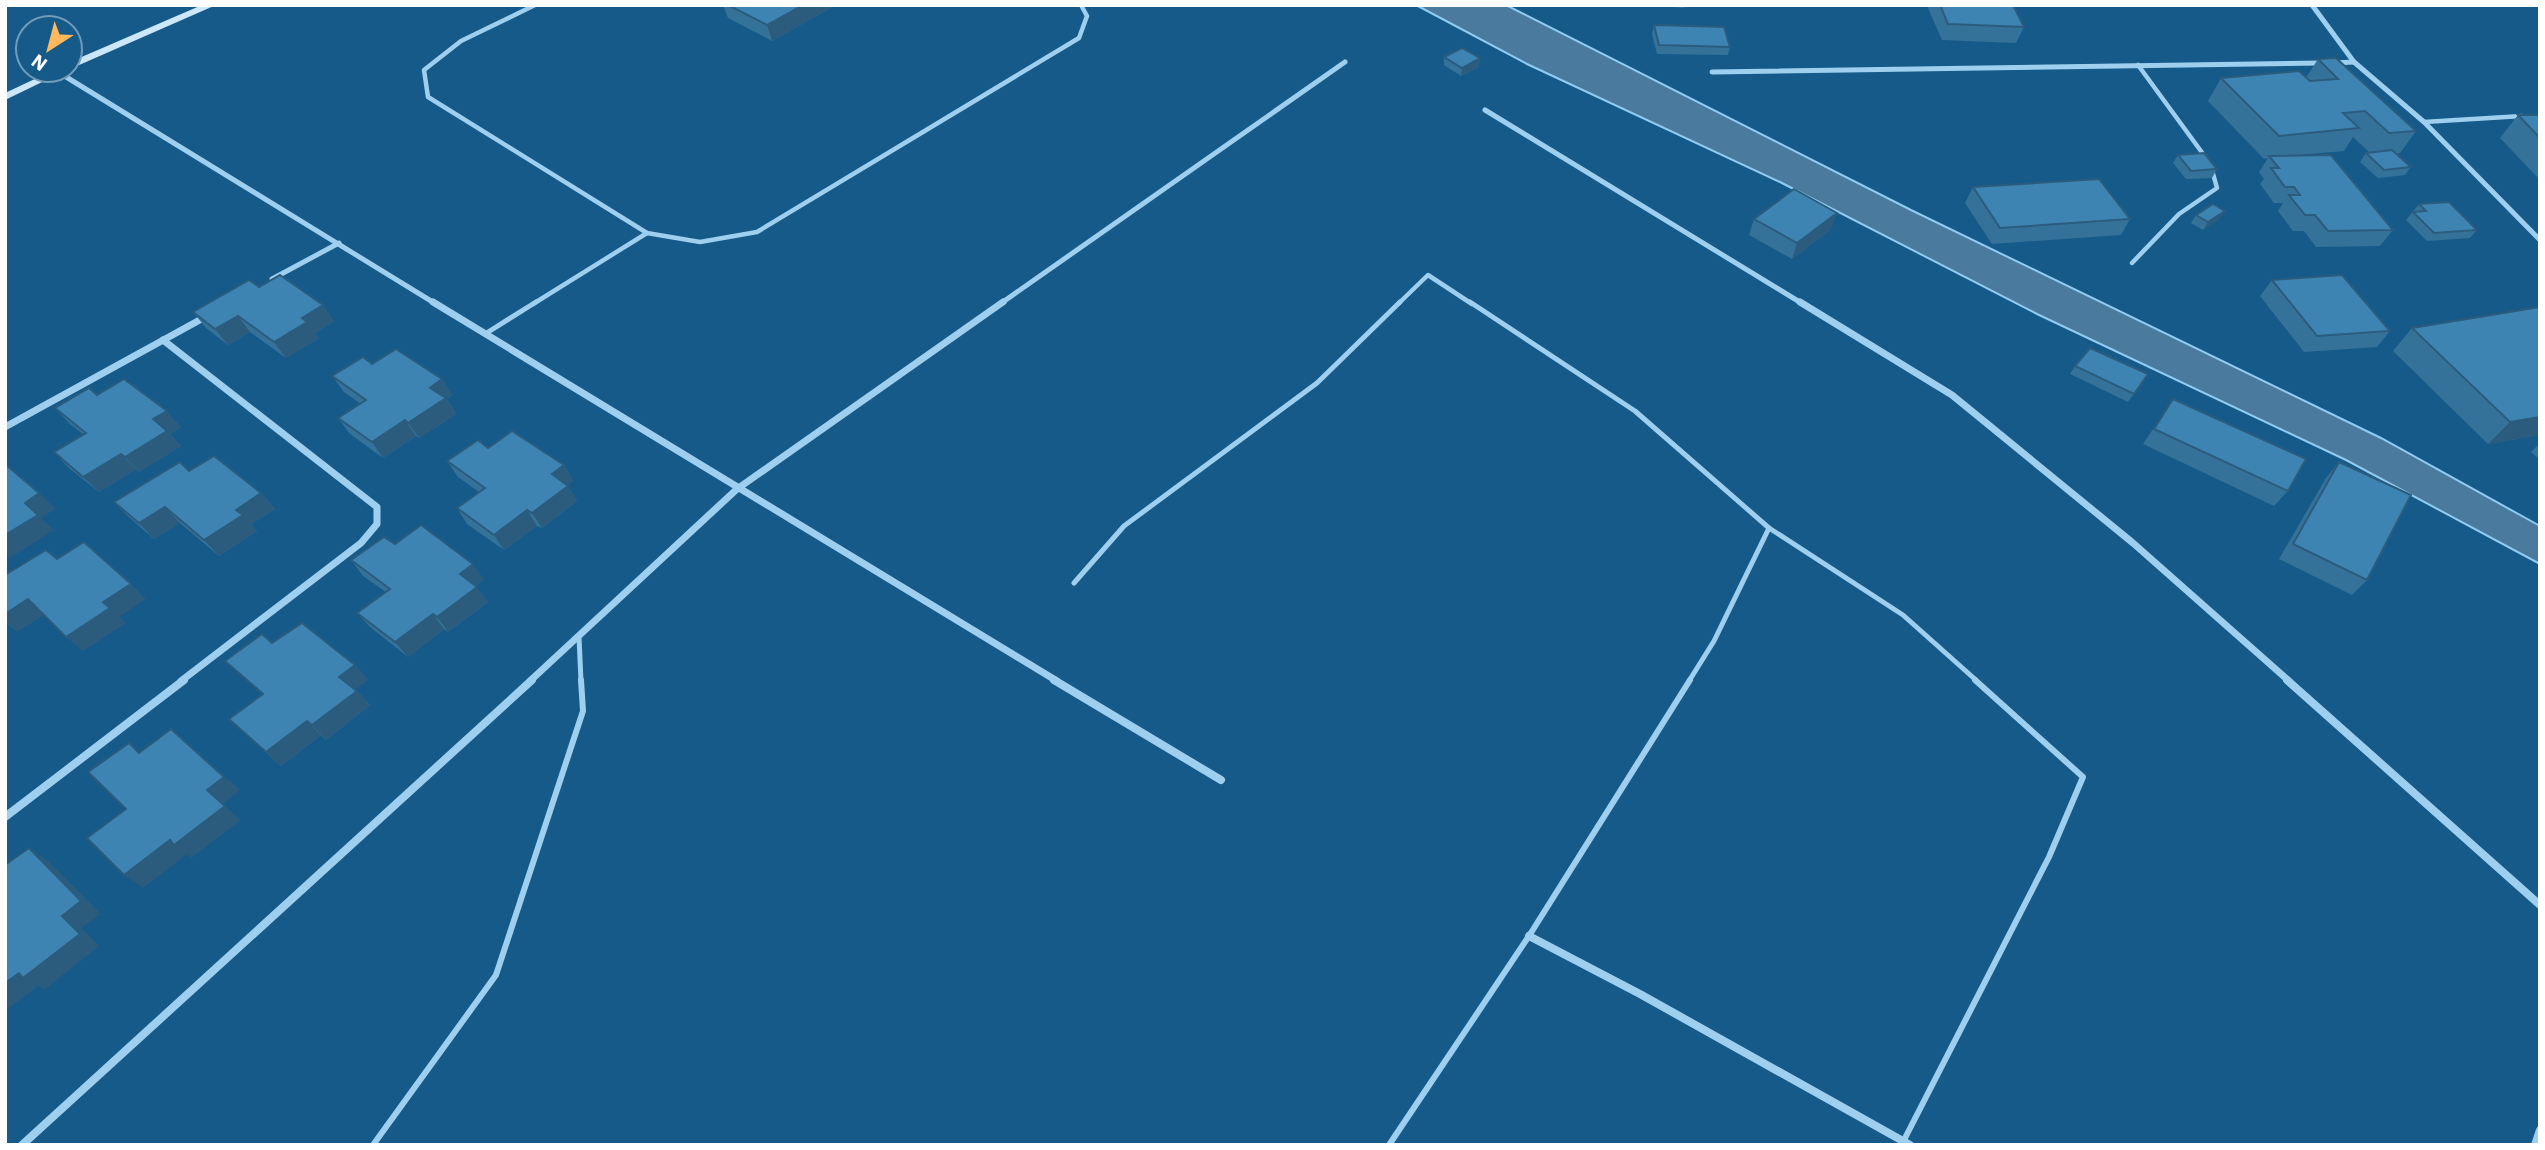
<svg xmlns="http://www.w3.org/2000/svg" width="2545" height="1150" viewBox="0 0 2545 1150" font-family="'IBM Plex Sans',sans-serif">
	<rect width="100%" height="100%" fill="#165a8a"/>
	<polygon fill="#4a7b9e" stroke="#90ccf2" stroke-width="2" points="1416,5 1506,5 1911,210 2381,438 2540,526 2540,564 2346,460 2037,314 1780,182 1527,64"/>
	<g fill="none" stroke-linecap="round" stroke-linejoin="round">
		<g stroke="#9ecfef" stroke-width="4.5">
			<polyline points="535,5 461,41 424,70 428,97 647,233 700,242 757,232 1079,38 1087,16 1081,5"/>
			<polyline points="2138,65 2206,158"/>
			<polyline points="2424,122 2522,116"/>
			<polyline points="2132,263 2179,214 2217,188 2212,170"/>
			<polyline points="533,304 647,233"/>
			<polyline points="1398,304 1428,275 1472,304"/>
		</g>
		<g stroke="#9ecfef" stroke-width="5">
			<polyline points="1470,302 1635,411 1769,528 1903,615 1977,681"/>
			<polyline points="485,334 536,302"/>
			<polyline points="1074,583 1124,526 1317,383 1400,302"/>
			<polyline points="579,637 581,681"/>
			<polyline points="1689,681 1714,641 1769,528"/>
		</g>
		<g stroke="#9ecfef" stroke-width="6">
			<polyline points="1903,1142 2049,857 2083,777 1975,680"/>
			<polyline points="373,1145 496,975 583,711 581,680"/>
			<polyline points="1389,1145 1529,936 1690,680"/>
		</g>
		<g stroke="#9ecfef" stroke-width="5">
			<polyline points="2312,5 2354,62 2424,122 2540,240"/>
			<polyline points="2334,63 2354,62"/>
			<polyline points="58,72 436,304"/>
			<polyline points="1712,72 2322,63"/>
			<polyline points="1485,110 1803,304"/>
			<polyline points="272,279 339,243"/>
			<polyline points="1000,304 1345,62"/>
		</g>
		<g stroke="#9ecfef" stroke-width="7">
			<polyline points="433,302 1057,681"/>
			<polyline points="1800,302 1952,395 2133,543 2289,681"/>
			<polyline points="163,340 377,507 377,524 361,543 181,681"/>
			<polyline points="5,427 207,316"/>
			<polyline points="530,681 737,489 1003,302"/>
		</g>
		<g stroke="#9ecfef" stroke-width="8">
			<polyline points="1054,680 1221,780"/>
			<polyline points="2287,680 2540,905"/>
			<polyline points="5,817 184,680"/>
			<polyline points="1529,936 1640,994 1910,1145"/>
			<polyline points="22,1145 532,680"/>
			<polyline points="2535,1145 2540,1130"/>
		</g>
		<g fill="#cce7fa" fill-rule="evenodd">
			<polygon points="202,5 216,5 70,69 70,62"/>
			<polygon points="54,70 67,70 5,100 5,93"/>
		</g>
	</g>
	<g fill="#35729a">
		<polygon points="723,5 836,5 772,41 728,18"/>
		<polygon points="1652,5 1685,5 1684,8"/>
		<polygon points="1929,5 2013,5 2024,27 2016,43 1942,40 1928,8"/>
		<polygon points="1654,25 1730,47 1728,55 1657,54 1652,34"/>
		<polygon points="1444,57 1479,67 1461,76 1444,65"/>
		<polygon points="2318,59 2416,131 2400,153 2396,154 2411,167 2405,175 2378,178 2360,162 2366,153 2370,153 2353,137 2344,151 2298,155 2393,230 2380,246 2316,247 2304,231 2293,231 2278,211 2283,203 2274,203 2260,184 2264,179 2259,172 2268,158 2264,159 2208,101 2221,78 2306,78"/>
		<polygon points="2518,115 2540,115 2540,180 2500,138"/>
		<polygon points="2178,155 2217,169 2212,178 2186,179 2173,163"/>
		<polygon points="1973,187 2130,219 2121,235 1992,244 1965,203"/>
		<polygon points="2419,204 2477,230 2470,238 2427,241 2406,220"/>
		<polygon points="2225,211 2219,219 2203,230 2191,223 2196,215"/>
		<polygon points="1754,219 1831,229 1792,259 1749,235"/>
		<polygon points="2272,280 2390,331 2377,347 2304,352 2260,296"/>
		<polygon points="259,287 334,321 315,333 319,338 286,358 250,332 228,345 206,328 193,312"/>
		<polygon points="2540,307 2540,435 2488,444 2393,351 2412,328"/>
		<polygon points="372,364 442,379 452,395 447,399 456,414 419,438 416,436 383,458 350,434 338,418 361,404 344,392 332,376"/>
		<polygon points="2075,366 2148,374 2128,402 2070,374"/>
		<polygon points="97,395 181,427 170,434 181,446 139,472 136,469 99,492 69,468 54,452 83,434 70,424 55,408"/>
		<polygon points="2173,399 2288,491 2274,506 2143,444"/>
		<polygon points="2540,443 2540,460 2531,452"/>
		<polygon points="488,448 564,465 573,481 567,485 577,501 542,528 537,526 504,550 467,524 457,508 479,492 458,477 447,461"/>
		<polygon points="2339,462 2367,580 2352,595 2279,559 2326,478"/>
		<polygon points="189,471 261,493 275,509 251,524 257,531 219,556 180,523 154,539 130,518 114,502"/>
		<polygon points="395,544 484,579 475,586 488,602 448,632 444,629 408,657 370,627 357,613 386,592 363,576 351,560"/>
		<polygon points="272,643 355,665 368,680 355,689 370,705 326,740 321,735 281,766 229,719 262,694 225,661"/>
	</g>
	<g fill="#2b5c7d">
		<polygon points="803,5 836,5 772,41 767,25"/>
		<polygon points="1480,58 1479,67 1461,76 1462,68"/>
		<polygon points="2225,211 2219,219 2203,230 2208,222"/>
		<polygon points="1837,213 1831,229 1792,259 1797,243"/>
		<polygon points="323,305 334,321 315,333 319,338 286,358 274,342 302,318"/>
		<polygon points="238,316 250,332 228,345 215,329"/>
		<polygon points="442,379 452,395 447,399 456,414 419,438 408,423 430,388"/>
		<polygon points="167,411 181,427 170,434 181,446 139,472 125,457 153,419"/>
		<polygon points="2540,417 2540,435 2488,444 2510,422"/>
		<polygon points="405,420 416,436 383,458 372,442"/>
		<polygon points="121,454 136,469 99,492 83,477"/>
		<polygon points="564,465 573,481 561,490 552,474"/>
		<polygon points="568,486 577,501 542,528 532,513"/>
		<polygon points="39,493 56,509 41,518 54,530 10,558 5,555 5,535 25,503"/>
		<polygon points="261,493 275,509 251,524 257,531 219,556 204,540 236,510"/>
		<polygon points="165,507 180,523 154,539 139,523"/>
		<polygon points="527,510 537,526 504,550 494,535"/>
		<polygon points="473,564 484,579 471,589 460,574"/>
		<polygon points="131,584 146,599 119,617 126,623 83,651 66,637 103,602"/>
		<polygon points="477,587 488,602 448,632 437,617"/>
		<polygon points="28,599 46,614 17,632 5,622 5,614"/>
		<polygon points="433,614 444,629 408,657 395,642"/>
		<polygon points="355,665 368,680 352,691 339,677"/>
		<polygon points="357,691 370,705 326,740 312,725"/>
		<polygon points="307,721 321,735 281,766 266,752"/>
		<polygon points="171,729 240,790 223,804 241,820 191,858 187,854 143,888 124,875 207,790"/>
		<polygon points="29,848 48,861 101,914 81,928 99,946 44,990 38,986 5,1011 5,983 62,916"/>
	</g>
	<g fill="#3e84b3" stroke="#2b5c7d" stroke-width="2">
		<polygon points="728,5 803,5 767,25"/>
		<polygon points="1940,5 2013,5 2024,27 1948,24"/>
		<polygon points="1654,25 1724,27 1730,47 1659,45"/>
		<polygon points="1462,48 1480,58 1462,68 1444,57"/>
		<polygon points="2336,58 2416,131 2389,133 2365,111 2343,113 2359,128 2279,136 2221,78 2299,71 2310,81 2338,79 2318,59"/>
		<polygon points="2518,115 2540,115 2540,138"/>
		<polygon points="2392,150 2411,167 2384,170 2366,153"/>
		<polygon points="2204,153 2217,169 2191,171 2178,155"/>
		<polygon points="2331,155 2393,230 2328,231 2315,215 2305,215 2289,195 2300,195 2294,187 2285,187 2271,168 2279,168 2269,156"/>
		<polygon points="2099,179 2130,219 2000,228 1973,187"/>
		<polygon points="1794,189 1837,213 1797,243 1754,219"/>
		<polygon points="2449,202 2477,230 2434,233 2413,212 2426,211 2419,204"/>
		<polygon points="2213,204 2225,211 2208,222 2196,215"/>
		<polygon points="280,275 323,305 302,318 307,322 274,342 238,316 215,329 193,312 249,280 259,287"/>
		<polygon points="2342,275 2390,331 2317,336 2272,280"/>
		<polygon points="2540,307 2540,417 2510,422 2412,328"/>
		<polygon points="2090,348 2148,374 2134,394 2075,366"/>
		<polygon points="396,349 442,379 430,388 446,398 408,423 405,420 372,442 338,418 366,400 332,376 363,357 372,364"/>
		<polygon points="124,379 167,411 153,419 167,431 125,457 121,454 83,477 54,452 86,433 55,408 89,388 97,395"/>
		<polygon points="2173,399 2306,459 2288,491 2154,429"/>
		<polygon points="512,431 564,465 552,474 568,486 532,513 527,510 494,535 457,508 485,488 447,461 478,440 488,448"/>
		<polygon points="214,456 261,493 236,510 243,515 204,540 165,507 139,523 114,502 180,462 189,471"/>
		<polygon points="2339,462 2411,495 2367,580 2293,544"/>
		<polygon points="5,464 39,493 25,503 38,515 5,535"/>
		<polygon points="421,525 473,564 460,574 477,587 437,617 433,614 395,642 357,613 390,589 351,560 384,537 395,544"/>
		<polygon points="84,542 131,584 103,602 110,608 66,637 28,599 5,614 5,575 46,550 57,559"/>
		<polygon points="302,623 355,665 339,677 357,691 312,725 307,721 266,752 229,719 263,694 225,661 262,634 272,643"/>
		<polygon points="171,729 224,777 207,790 225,806 174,845 170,840 124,875 87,838 126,809 88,772 129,743 139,753"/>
		<polygon points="29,848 81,901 62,916 80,934 23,978 19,973 5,983 5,865"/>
	</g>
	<rect width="2545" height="1150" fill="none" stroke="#ffffff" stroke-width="14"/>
	<g transform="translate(49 49) rotate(216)"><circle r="33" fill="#165a8a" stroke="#739cb9" stroke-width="2"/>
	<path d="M0-5L12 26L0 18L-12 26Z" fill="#ffb85c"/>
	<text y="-10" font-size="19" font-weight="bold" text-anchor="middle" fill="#ffffff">N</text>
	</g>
</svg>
